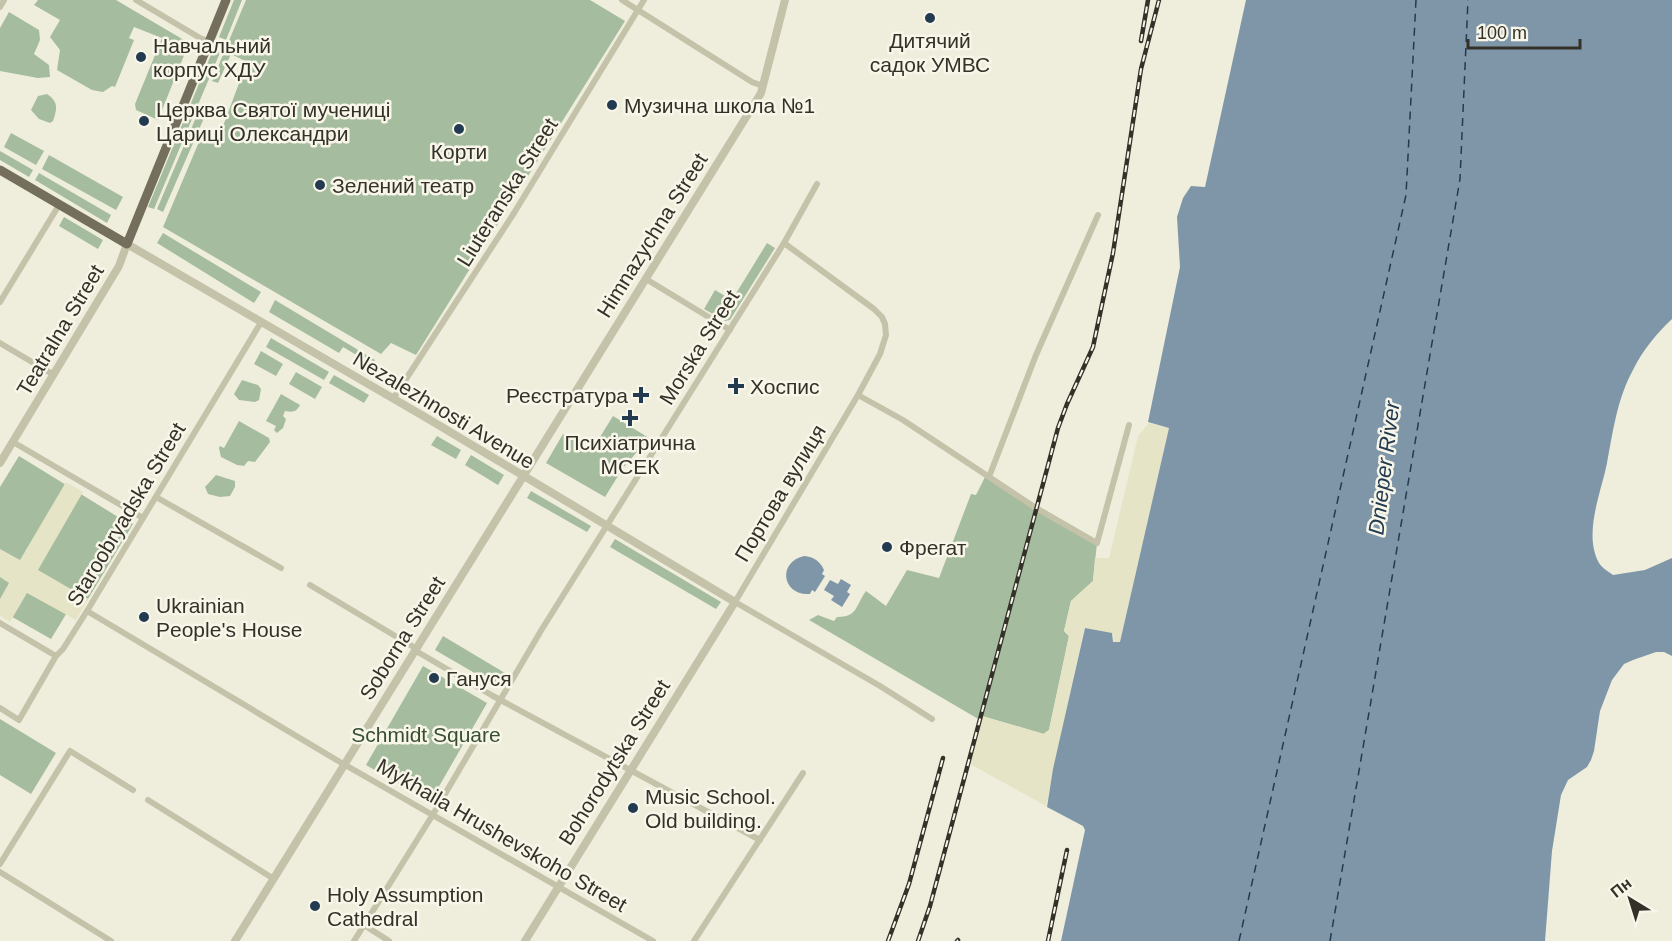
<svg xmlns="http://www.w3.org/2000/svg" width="1672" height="941" viewBox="0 0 1672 941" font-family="Arial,sans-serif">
	<rect width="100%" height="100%" fill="#efeedd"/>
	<g fill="#a6bc9f">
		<polygon points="38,0 116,0 189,43 158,120 136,110 135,104 162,38 134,27 129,38 134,40 115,87 112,86 103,92 92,90 57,70 60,50 50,37 60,20 34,5"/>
		<polygon points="234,0 242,0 226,40 219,37"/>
		<polygon points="246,0 590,0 625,21 416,355 391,343 381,354 163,227 204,130 220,134 247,62 231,54 218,83 212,81"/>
		<polygon points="9,12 39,30 40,40 34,54 49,65 50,77 38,78 0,71 0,28"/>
		<polygon points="215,45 222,48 154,209 148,207"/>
		<path d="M47 94C59 102 57 109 53 121L50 123 39 119 31 110 38 96Z"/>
		<polygon points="197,115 204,118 163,212 157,209"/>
		<polygon points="11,133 44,151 36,165 4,147"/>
		<polygon points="0,151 33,170 29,177 0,160"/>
		<polygon points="49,155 123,197 116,210 42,169"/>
		<polygon points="39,173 111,215 107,223 35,180"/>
		<polygon points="64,217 103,240 98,249 59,226"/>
		<polygon points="163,233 261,292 254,303 157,243"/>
		<polygon points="767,243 775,248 730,320 725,321 704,309 715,290 732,300"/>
		<polygon points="275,300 375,360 369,371 362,367 365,360 343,347 339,353 269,312"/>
		<polygon points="271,338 329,372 324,380 266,347"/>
		<polygon points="261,351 283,364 276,376 254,364"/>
		<polygon points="296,372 322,387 315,399 289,384"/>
		<polygon points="334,375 369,395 364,403 329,383"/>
		<polygon points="242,380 258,385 261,389 259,400 255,402 239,400 234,394"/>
		<path d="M281 394 300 405C296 413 292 412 285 411L283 416 286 419 283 428 277 433 274 430 276 426 266 421Z"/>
		<polygon points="613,416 649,438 623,468 605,497 546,463 563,434 592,450"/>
		<polygon points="239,421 269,438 270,442 255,462 248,461 244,466 237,465 221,457 219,448 220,446 224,448"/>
		<polygon points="437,436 461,450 456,459 431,445"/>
		<polygon points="471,455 504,475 498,485 465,465"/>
		<polygon points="19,456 123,520 51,639 0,610 0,487"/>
		<polygon points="216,475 235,481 235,487 230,496 220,497 208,494 205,487"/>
		<path d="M986 475 1097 543 1093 581 1071 601 1064 631 1069 636 1049 730 1044 734 982 716 980 720 809 620 818 615 834 621 837 617C858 617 855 606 866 591L886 606 907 570 939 578 971 494 976 495Z"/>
		<polygon points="531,491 591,526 587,532 527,498"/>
		<polygon points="128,521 133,524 88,599 83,596"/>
		<polygon points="615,539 721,602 716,609 610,547"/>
		<polygon points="443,636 505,673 497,686 435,650"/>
		<polygon points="423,666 487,703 430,802 366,765"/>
		<polygon points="0,719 56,753 31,794 0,775"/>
	</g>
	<g fill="#e5e4c6">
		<polygon points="1149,423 1169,428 1120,642 1113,642 1114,635 1085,628 1084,629 1046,806 968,763 982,716 1043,734 1049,730 1069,636 1064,631 1071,601 1093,581 1095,558 1109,558 1138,436"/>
		<polygon points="66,482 83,492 38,570 88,599 76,620 27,593 10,622 0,616 0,599 9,583 0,577 0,549 20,560"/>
	</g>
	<g fill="#7f96a8">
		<path d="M1246 0H1672V319C1657 333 1642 351 1633 370 1617 399 1613 432 1607 463 1601 493 1583 534 1599 563 1602 568 1609 572 1613 575L1645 570 1672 558V656L1664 652H1656L1633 660 1624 664 1612 680 1600 711 1594 751 1591 760 1587 767 1568 780 1561 795 1552 851 1545 941H1061L1085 830 1083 826 1047 807 1053 769 1085 628 1112 633 1113 642H1120L1169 428 1148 422 1180 267 1177 217 1183 198 1191 186 1205 187Z"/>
		<path d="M804 556C814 557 820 561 824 570L822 574 825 576 815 592 812 590 810 594C782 596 777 562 804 556Z"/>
		<polygon points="841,579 851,585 847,592 850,594 842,607 831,600 834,596 824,590 830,580 838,584"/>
	</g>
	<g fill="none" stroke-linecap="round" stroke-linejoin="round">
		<g stroke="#233b50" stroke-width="1.5" stroke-dasharray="8 6" stroke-linecap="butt">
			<polyline points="1239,941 1406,195 1416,0"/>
			<polyline points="1330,941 1460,179 1468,0"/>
		</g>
		<g stroke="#c5c2aa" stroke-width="6">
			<polyline points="136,0 200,38 208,41"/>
			<polyline points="622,0 752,82 763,86"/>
			<polyline points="0,7 4,0"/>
			<polyline points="784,243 874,309 882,317 885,324 886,335 880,354 858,395 735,602 880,686 932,719"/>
			<polyline points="646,279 730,330"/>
			<polyline points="0,302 59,205"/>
			<polyline points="0,343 54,375"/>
			<polyline points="858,395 903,420 1036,508 1097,543 1129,425"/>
			<polyline points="393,399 514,213 644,0"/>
			<polyline points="13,442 143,518"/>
			<polyline points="989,477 1036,355 1098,215"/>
			<polyline points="156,497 281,568"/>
			<polyline points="310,585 417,649"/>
			<polyline points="87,611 340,762 653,941"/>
			<polyline points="0,623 56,656"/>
			<polyline points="416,651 493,696 760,840"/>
			<polyline points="0,708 19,720 56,656 63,649 87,611 260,324"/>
			<polyline points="148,800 274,879"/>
			<polyline points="0,864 70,751 133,790"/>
			<polyline points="0,872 111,941"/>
			<polyline points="364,925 389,941"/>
			<polyline points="354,941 432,816 542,629 784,243 817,184"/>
			<polyline points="694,941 803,773"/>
		</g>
		<g stroke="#c5c2aa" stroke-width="8">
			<polyline points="0,463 119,266 127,244 425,417 735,602 525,941"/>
			<polyline points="235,941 761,93 785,0"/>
		</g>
		<polyline stroke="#746e5c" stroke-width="9" points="0,170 127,244 226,0"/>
		<defs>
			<g id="rail">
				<polyline points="1141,41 1148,0"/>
				<polyline points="888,941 909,884 943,758"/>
				<polyline points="918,941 930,906 1058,428 1067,404 1093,347 1097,328 1113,253 1141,69 1159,0"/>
				<polyline points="957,941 958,940"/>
				<polyline points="1048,941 1067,850"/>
			</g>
		</defs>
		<use href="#rail" stroke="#343129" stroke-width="4.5"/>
		<use href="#rail" stroke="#f7f6e9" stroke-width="2" stroke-dasharray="7" stroke-linecap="butt"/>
	</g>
	<g fill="#233b50" stroke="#f7f6e9" stroke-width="2">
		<circle cx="930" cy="18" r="6"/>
		<circle cx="141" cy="57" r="6"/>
		<circle cx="612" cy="105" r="6"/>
		<circle cx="144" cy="121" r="6"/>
		<circle cx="459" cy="129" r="6"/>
		<circle cx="320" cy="185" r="6"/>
		<path d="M733 377h6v6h6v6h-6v6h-6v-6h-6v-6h6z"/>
		<path d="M638 386h6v6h6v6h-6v6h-6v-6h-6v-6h6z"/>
		<path d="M627 409h6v6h6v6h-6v6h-6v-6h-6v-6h6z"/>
		<circle cx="887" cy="547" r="6"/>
		<circle cx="144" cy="617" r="6"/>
		<circle cx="434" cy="678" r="6"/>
		<circle cx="633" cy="808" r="6"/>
		<circle cx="315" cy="906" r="6"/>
	</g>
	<g text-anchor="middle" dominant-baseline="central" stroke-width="5" stroke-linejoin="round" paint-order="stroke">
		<g font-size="21" fill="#343129" stroke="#f7f6e9" text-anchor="start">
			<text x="930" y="40" text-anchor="middle">Дитячий<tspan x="930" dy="24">садок УМВС</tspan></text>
			<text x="153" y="45">Навчальний<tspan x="153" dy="24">корпус ХДУ</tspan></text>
			<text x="624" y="105">Музична школа №1</text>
			<text x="156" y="109">Церква Святої мучениці<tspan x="156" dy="24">Цариці Олександри</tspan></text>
			<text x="459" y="151" text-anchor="middle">Корти</text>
			<text x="332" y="185">Зелений театр</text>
			<text x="750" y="386">Хоспис</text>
			<text x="628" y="395" text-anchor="end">Реєстратура</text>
			<text x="630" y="442" text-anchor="middle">Психіатрична<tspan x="630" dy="24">МСЕК</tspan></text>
			<text x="899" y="547">Фрегат</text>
			<text x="156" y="605">Ukrainian<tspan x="156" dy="24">People's House</tspan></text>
			<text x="446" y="678">Гануся</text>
			<text x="645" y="796">Music School.<tspan x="645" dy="24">Old building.</tspan></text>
			<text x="327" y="894">Holy Assumption<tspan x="327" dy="24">Cathedral</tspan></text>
		</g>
		<g font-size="21" fill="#343129" stroke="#f7f6e9">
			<text transform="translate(507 192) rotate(-58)">Liuteranska Street</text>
			<text transform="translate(652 235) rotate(-58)">Himnazychna Street</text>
			<text transform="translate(60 330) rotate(-59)">Teatralna Street</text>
			<text transform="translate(699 347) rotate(-58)">Morska Street</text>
			<text transform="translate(444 410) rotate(31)">Nezalezhnosti Avenue</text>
			<text transform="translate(780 493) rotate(-59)">Портова вулиця</text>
			<text transform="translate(126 514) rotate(-59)">Staroobryadska Street</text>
			<text transform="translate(402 638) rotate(-58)">Soborna Street</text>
			<text transform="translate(614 762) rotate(-58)">Bohorodytska Street</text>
			<text transform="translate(502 835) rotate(30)">Mykhaila Hrushevskoho Street</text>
		</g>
		<g font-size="21" fill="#374f30" stroke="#f7f6e9">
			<text x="426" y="734">Schmidt Square</text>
		</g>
		<g font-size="22" font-style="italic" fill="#233b50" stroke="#f7f6e9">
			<text transform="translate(1384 468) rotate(-83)">Dnieper River</text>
		</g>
	</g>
	<g transform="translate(1630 899) rotate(322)" stroke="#f7f6e9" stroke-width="4.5" paint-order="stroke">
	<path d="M0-4.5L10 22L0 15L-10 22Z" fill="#343129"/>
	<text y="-9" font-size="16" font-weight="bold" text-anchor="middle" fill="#343129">Пн</text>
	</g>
	<path d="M1468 39v9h112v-9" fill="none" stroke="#343129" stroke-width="3"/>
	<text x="1477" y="39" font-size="18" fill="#343129" stroke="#f7f6e9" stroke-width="4.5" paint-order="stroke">100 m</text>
</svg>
